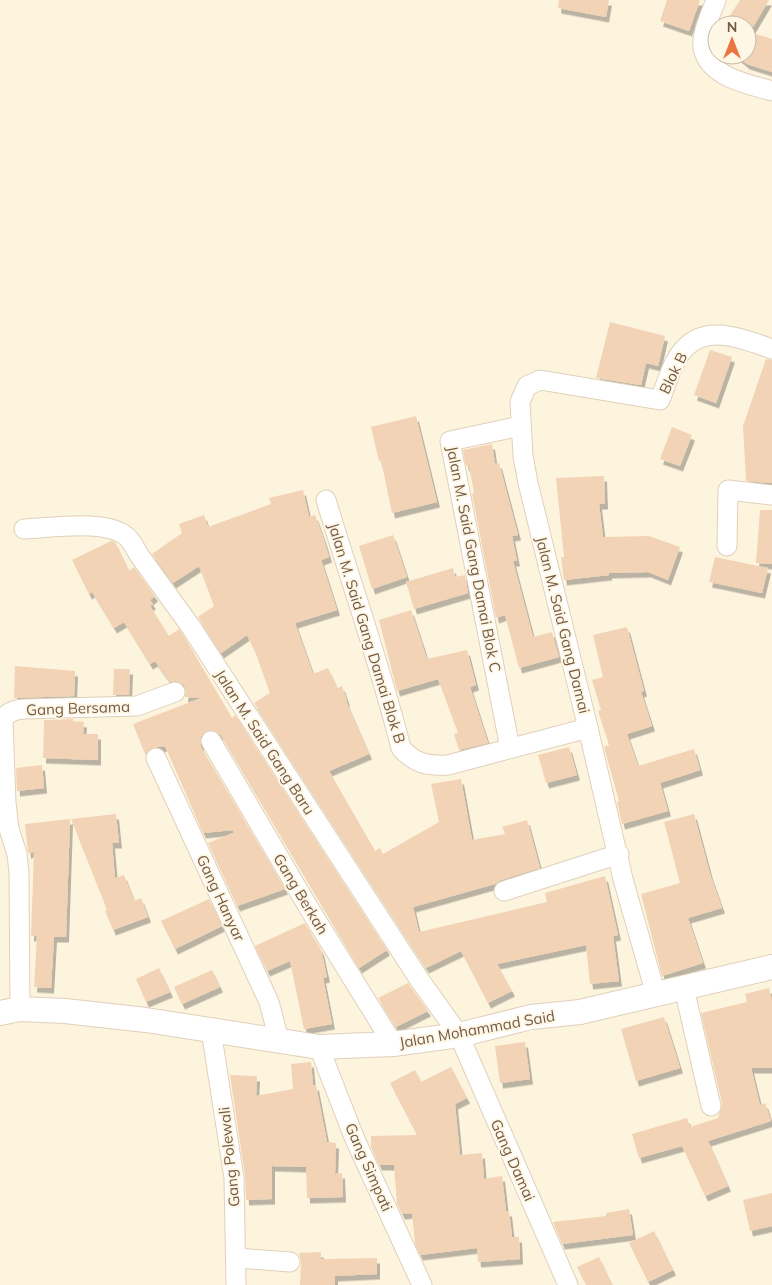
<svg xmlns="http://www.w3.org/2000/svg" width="772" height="1285" viewBox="0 0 772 1285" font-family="Mulish,sans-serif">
	<defs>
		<filter id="shadow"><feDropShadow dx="3" dy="5.5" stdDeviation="0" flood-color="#0004"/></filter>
	</defs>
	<rect width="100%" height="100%" fill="#fdf4de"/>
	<g fill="#f3d3b5" filter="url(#shadow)">
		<polygon points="559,0 609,0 606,17 558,8"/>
		<polygon points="667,0 700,0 689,31 660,21"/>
		<polygon points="740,0 769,0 750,32 772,39 772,72 747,64 736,55 747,55 747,25 724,25"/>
		<polygon points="610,322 665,336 658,366 646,363 641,385 596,378"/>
		<polygon points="710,350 732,357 716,403 694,395"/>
		<polygon points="766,359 772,360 772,483 770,483 746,481 743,426"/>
		<polygon points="416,416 437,502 392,513 381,460 379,461 371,427"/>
		<polygon points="672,427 692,435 680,466 660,459"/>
		<polygon points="492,444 495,464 499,463 518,535 512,536 517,561 513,561 533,637 552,632 559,657 519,668 505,615 496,618 472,494 474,493 469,465 466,466 463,450"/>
		<polygon points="604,476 605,504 599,504 603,537 649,536 680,547 668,580 648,572 609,573 609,575 564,580 561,557 564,557 556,478"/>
		<polygon points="303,490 309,517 315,515 323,537 329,557 321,560 337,610 295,623 313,674 328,668 337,688 342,686 347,701 346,701 369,754 329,771 375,851 380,848 383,854 439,822 431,784 461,779 472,840 505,834 502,827 527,820 540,868 501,880 495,884 413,907 419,932 547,902 545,893 605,876 618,935 613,936 619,981 590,984 586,945 497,964 512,991 488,1003 461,951 426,968 254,703 270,693 256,654 247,635 221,653 198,617 214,606 199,566 173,583 152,554 182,533 179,524 204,515 208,527 271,504 269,498"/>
		<polygon points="760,510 772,510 772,564 756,563"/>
		<polygon points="393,535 407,577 372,589 359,546"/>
		<polygon points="111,541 115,542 129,571 134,567 155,596 150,600 153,604 150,606 169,636 179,629 182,633 232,718 235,715 387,950 359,968 221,735 210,730 201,736 201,747 285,889 237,906 208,843 233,833 233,830 203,833 165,746 152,748 145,754 133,724 201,698 185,697 186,689 183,684 176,681 170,682 155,661 150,664 124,622 114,628 92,592 89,594 72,560"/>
		<polygon points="715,557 768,568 762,593 709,582"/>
		<polygon points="453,568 455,577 465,575 468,593 414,609 406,582"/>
		<polygon points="411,610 427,659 467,650 476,685 470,687 488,743 459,750 454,734 458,733 438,679 397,691 379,620"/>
		<polygon points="627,627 644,691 641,692 652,726 627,734 638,766 694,749 700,770 660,783 668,811 622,824 617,802 619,801 604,747 609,745 598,711 601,710 592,680 603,677 593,635"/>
		<polygon points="15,666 75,671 74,696 14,698"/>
		<polygon points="114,669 130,669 129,695 113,695"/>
		<polygon points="73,719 73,721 84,722 83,734 98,734 98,760 43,758 44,720"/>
		<polygon points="569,747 577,775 546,783 538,755"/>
		<polygon points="42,765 44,788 17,791 16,768"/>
		<polygon points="116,814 119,843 112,843 115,878 124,875 134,901 141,898 148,917 113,930 105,911 107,910 71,819"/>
		<polygon points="694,814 710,874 722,908 688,918 703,963 662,976 641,894 680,883 664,822"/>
		<polygon points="70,819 66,937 54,937 51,988 34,987 37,936 31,936 34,852 28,853 25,824"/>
		<polygon points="209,899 222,926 175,949 161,921"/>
		<polygon points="305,923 321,950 327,977 323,978 332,1024 304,1029 290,961 267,971 255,946"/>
		<polygon points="159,968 170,992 146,1002 136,979"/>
		<polygon points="212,970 220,987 182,1004 174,987"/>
		<polygon points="408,983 428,1011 396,1027 378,998"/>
		<polygon points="769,988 772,1001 772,1068 751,1068 760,1105 765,1103 771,1121 708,1141 728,1186 705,1196 682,1146 639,1158 632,1134 687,1118 690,1127 718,1118 722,1103 701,1013 747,1002 745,994"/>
		<polygon points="664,1017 680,1068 636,1081 621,1029"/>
		<polygon points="525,1042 530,1079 500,1083 495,1046"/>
		<polygon points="311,1062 313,1085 316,1085 327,1142 336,1143 335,1174 342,1173 343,1197 307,1198 306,1167 272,1166 272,1199 246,1200 245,1176 230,1075 257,1076 256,1096 293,1089 291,1064"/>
		<polygon points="451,1067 467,1098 455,1104 460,1155 482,1153 484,1179 502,1176 506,1211 509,1211 512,1237 519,1237 520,1259 478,1262 477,1248 420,1255 415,1244 412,1213 402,1214 397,1204 394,1165 379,1165 371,1147 371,1136 417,1135 390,1083 415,1070 421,1082"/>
		<polygon points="772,1193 772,1226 750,1231 743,1200"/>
		<polygon points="629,1209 633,1235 562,1244 553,1222 606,1216 606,1213"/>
		<polygon points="654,1231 673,1270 648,1282 629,1243"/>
		<polygon points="321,1252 321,1259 377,1258 377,1274 335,1276 335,1285 300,1285 301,1262 299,1253"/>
		<polygon points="599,1257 612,1285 586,1285 577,1267"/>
	</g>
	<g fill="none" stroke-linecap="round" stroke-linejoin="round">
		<defs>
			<g id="minor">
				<path d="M716 0C711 14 701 33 703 48 709 78 749 84 772 91"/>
				<path d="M326 500C351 583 380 664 401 748 415 764 428 766 448 765L588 728"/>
				<path d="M24 529C50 528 106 519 126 536 132 541 135 548 139 555L191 627 419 979 459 1035 568 1285"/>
				<polyline points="727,546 728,490 772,495"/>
				<polyline points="211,741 307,905 393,1044"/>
				<polyline points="510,748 450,441 521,426"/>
				<polyline points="156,758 269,1002 279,1040"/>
				<polyline points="504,891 619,854"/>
				<polyline points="684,988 711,1106"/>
				<path d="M656 995 623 879 588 728 528 483 523 456 520 402 527 386 540 380 660 400C667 383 672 361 685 348 708 323 746 340 772 349"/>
				<path d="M20 1009 19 873 17 854 9 829 6 803 3 720C8 711 15 710 24 709L137 706 175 692"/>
				<polyline points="211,1030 234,1178 236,1285"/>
				<polyline points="319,1047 354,1137 422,1285"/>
				<polyline points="237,1258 290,1262"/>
			</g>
			<polyline id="tertiary" points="0,1013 20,1009 65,1011 146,1020 319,1047 393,1044 459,1035 531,1017 580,1012 772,967"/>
		</defs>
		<use href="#minor" stroke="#e0d0ba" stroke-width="21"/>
		<use href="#tertiary" stroke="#e0d0ba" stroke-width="26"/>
		<use href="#minor" stroke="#fff" stroke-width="19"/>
		<use href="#tertiary" stroke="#fff" stroke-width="24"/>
	</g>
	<g text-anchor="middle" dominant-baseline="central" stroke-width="4" stroke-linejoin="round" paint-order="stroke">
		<g font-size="15" fill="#735a46" stroke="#fff7e5">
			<text transform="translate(673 373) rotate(-64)">Blok B</text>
			<text transform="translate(474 559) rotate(79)">Jalan M. Said Gang Damai Blok C</text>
			<text transform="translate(563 625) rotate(76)">Jalan M. Said Gang Damai</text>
			<text transform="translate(367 633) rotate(73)">Jalan M. Said Gang Damai Blok B</text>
			<text transform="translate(78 708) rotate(-2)">Gang Bersama</text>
			<text transform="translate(265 742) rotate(57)">Jalan M. Said Gang Baru</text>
			<text transform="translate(301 894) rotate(59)">Gang Berkah</text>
			<text transform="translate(221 898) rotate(65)">Gang Hanyar</text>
			<text transform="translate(477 1029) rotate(-10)">Jalan Mohammad Said</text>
			<text transform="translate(229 1157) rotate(-96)">Gang Polewali</text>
			<text transform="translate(513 1160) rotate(66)">Gang Damai</text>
			<text transform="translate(369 1167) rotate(66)">Gang Simpati</text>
		</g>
	</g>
	<g transform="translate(732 40)"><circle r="24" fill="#fff7e5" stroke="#c7b8a5"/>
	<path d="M0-4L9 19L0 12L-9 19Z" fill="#eb763f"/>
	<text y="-8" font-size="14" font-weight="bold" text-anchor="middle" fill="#735a46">N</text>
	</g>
</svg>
